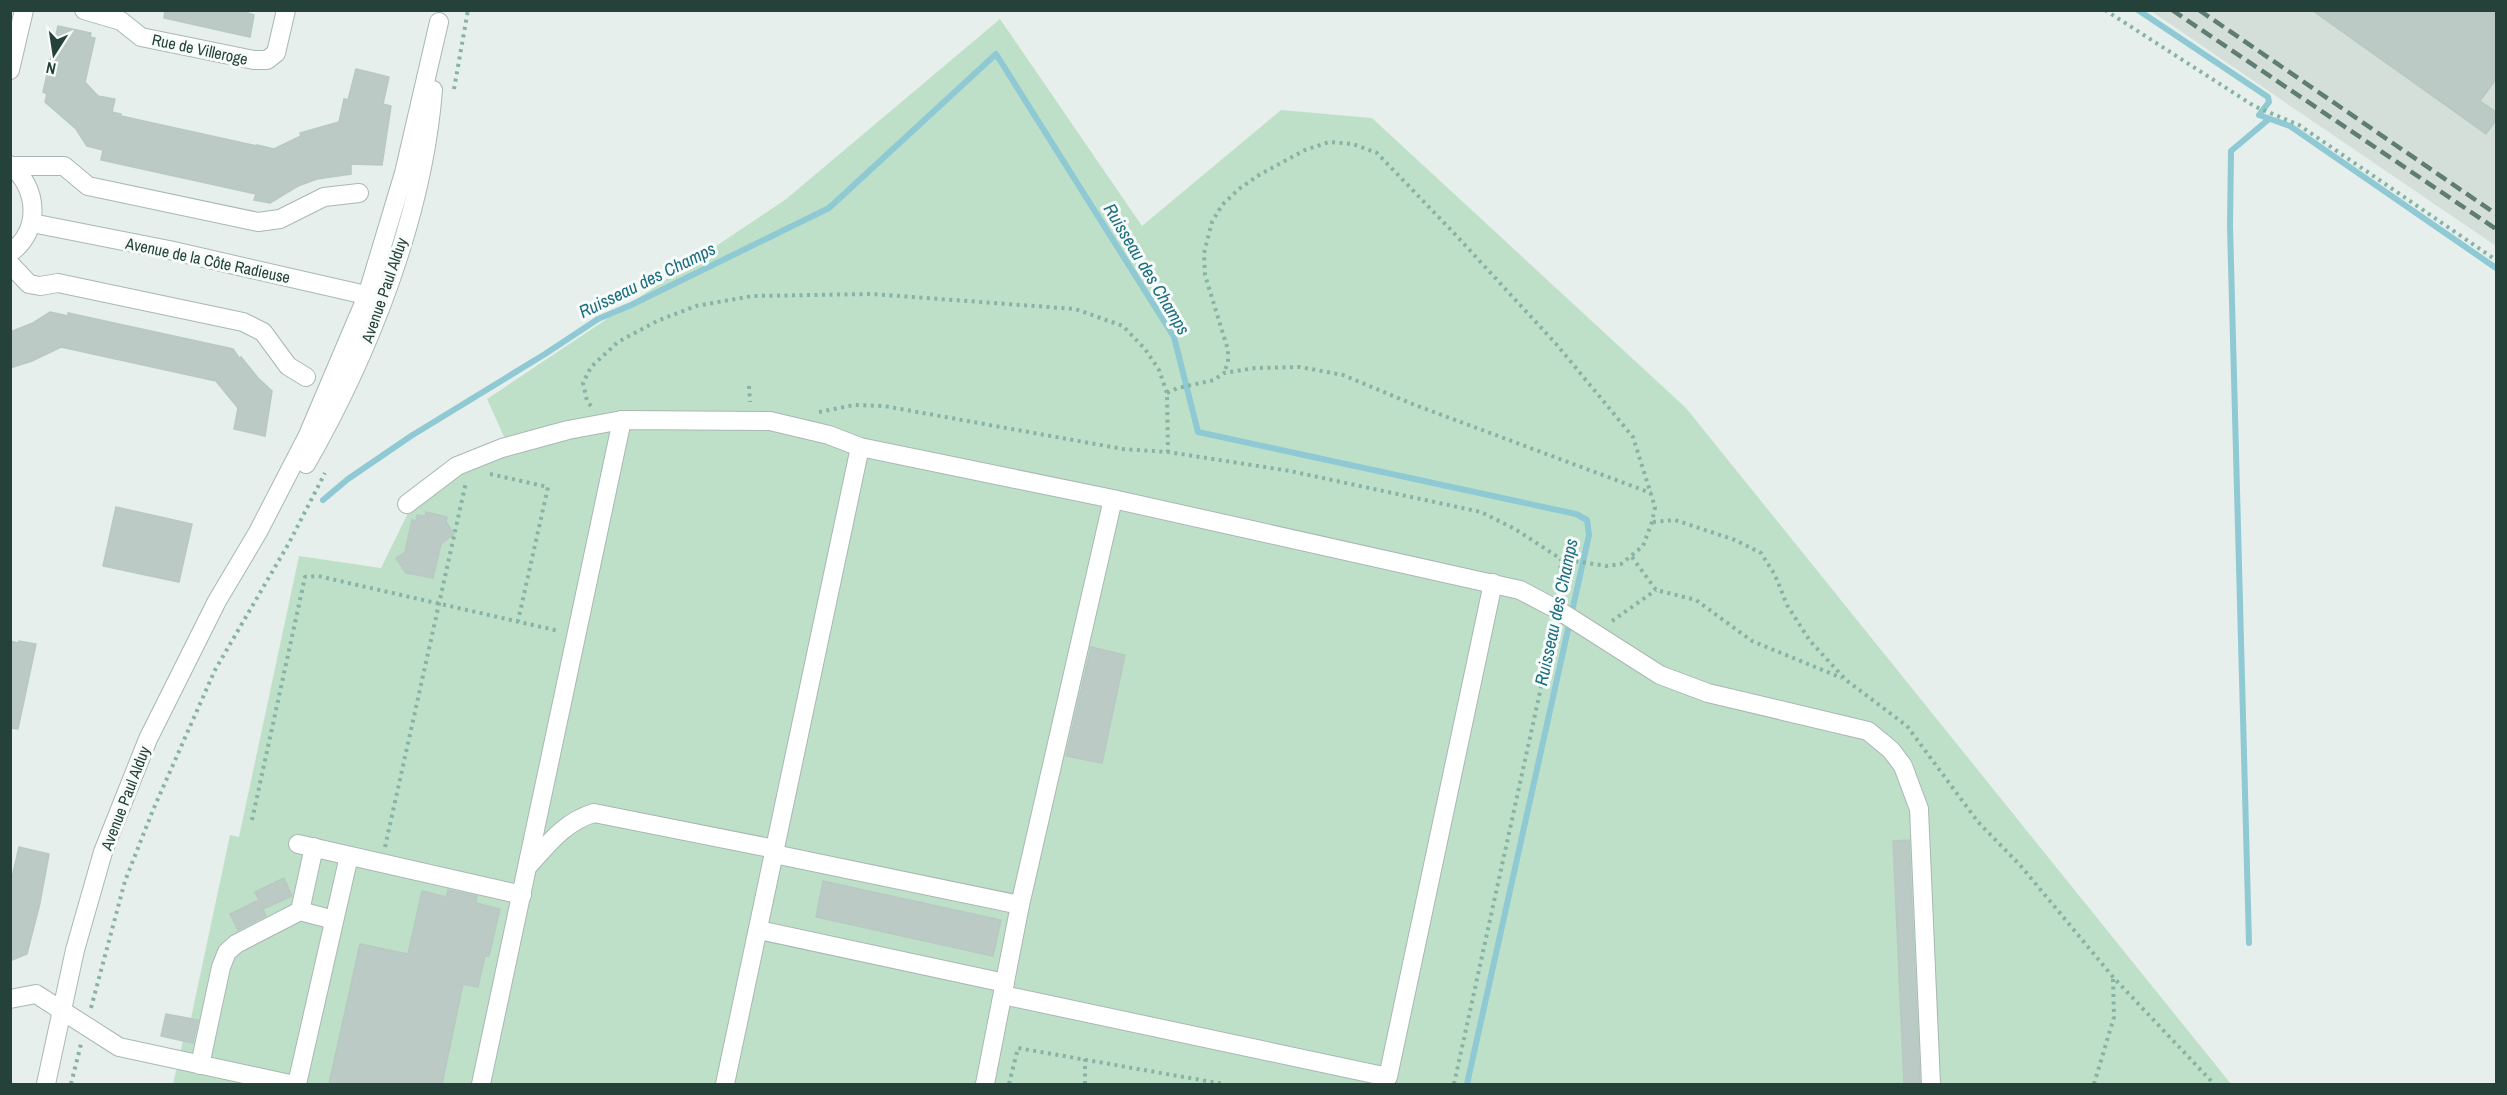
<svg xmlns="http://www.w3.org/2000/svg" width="2507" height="1095" viewBox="0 0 2507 1095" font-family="'Archivo Narrow',sans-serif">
	<rect width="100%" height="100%" fill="#e6efeb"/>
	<polygon fill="#d4dfda" points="2151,11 2496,11 2496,246"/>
	<polygon fill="#bfe0c8" points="1000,19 1142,226 1281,110 1372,118 1686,408 2231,1084 173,1084 183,1041 161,1036 166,1014 191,1018 230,835 239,837 299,556 381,568 410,509 506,441 487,399 785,200"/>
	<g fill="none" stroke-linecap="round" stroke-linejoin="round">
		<g stroke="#8ec9d4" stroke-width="6">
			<polyline points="2138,10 2268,97 2269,102 2259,115 2290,126 2496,268"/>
			<polyline points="323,500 348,479 411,436 545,354 598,319 631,305 829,208 996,54 1174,337 1198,432 1576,514 1587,520 1589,535 1467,1084"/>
			<polyline points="2249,943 2230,226 2231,151 2269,119"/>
		</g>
	</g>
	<g fill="#bbcac4" stroke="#b8c9c2" stroke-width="1.5">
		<polygon points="165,10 248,10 248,13 254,15 250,37 164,18"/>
		<polygon points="2312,10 2496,10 2496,79 2480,101 2496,112 2496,120 2486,134"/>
		<polygon points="58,26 91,33 90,37 95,38 85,82 98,96 115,99 112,112 121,114 121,116 257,146 257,145 274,149 301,136 300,133 339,122 344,99 348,100 356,69 389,77 383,104 391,106 382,165 351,164 351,174 317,179 298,186 270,203 254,200 256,194 101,160 103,150 87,146 76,129 45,102 47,94 43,92"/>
		<polygon points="50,312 68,316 68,313 233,349 239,358 241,357 258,378 272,391 265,436 234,429 238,408 216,381 61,347 32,361 10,368 10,332 33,323"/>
		<polygon points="116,507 192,524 179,582 103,566"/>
		<polygon points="426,512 447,517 446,522 454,534 441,544 433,578 406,573 396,558 405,552 412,520 416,521 417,515 425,516"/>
		<polygon points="10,641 18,643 19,641 36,644 18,729 10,728"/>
		<polygon points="1091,647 1125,655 1102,763 1066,756"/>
		<polygon points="1909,840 1920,1084 1904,1084 1893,841"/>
		<polygon points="19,847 49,854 40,903 27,954 10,961 10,886"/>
		<polygon points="284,878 292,896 263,909 261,904 266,916 238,930 230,914 259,900 255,892"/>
		<polygon points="823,881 1001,920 993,956 816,917"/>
		<polygon points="448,890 477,896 476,903 500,909 489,956 485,956 478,987 463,984 442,1084 329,1084 360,944 408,954 422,891 446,897"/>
		<polygon points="166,1014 198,1020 193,1043 161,1036"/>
	</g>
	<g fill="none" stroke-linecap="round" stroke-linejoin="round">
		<defs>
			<g id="minor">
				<polyline points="84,10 121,21 141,37 254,60 267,60 276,53 286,10"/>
				<polyline points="10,70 24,10"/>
				<path d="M10 165C38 187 42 230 10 253"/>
				<polyline points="12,166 64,166 88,186 258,222 280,219 324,197 359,193"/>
				<polyline points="32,223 169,250 379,298"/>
				<polyline points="10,264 29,284 40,286 58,283 243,322 263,332 288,366 306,377"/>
				<path d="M306 464C369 354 423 217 433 90"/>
				<polyline points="407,504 457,466 502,448 568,430 622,420 770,421 829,435 860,447 1113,499 1520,590 1558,610 1660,675 1708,693 1868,731 1891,750 1903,766 1919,809 1931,1084"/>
				<polyline points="298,844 522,895"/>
				<polyline points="774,854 1020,905"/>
				<path d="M529 865C549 843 566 821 594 813L775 849"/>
				<polyline points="300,911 314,847"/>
				<polyline points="759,930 1005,983"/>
				<polyline points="1003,995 1388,1077 1493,583"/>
				<polyline points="10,999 36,994 119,1047 290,1084"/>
				<polyline points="200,1065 221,967 227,952 236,944 300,911 334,920"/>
				<polyline points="46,1084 75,950 103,852 148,739 217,601 258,532 308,435 367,296 404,173 439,22"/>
				<polyline points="297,1084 349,856"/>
				<polyline points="481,1084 622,420"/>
				<polyline points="725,1084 860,447"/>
				<polyline points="985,1084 1020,905 1113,499"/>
			</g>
		</defs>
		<use href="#minor" stroke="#a8b8b2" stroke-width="20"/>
		<g stroke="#86b3a5" stroke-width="4" stroke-dasharray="3 4.5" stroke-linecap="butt">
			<polyline points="2105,10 2254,106 2299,125 2496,260"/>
			<polyline points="454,89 468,10"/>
			<polyline points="749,386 750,402"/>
			<polyline points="1167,393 1178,388 1214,380 1224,373 1255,368 1300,367 1343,375 1415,405 1651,493"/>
			<polyline points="591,406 587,401 583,383 591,367 618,342 657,321 696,306 752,296 872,294 1075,309 1123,326 1145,349 1159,370 1167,393 1168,452"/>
			<polyline points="819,412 854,405 884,406 1123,449 1168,452 1290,471 1481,512 1515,529 1561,559 1607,566 1621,564 1643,546 1652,522 1655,507 1633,437 1557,345 1452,231 1377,153 1353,144 1329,142 1305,150 1259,175 1239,189 1222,205 1212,222 1204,253 1205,275 1228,350 1228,362 1224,373"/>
			<polyline points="490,474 548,487 518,621"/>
			<polyline points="1653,522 1675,520 1735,540 1761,553 1775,575 1787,605 1810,641 1846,680 1907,726 1978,822 2020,865 2113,977 2214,1084"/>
			<polyline points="1632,557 1656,590 1696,600 1752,641 1842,678"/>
			<polyline points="1559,591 1561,559"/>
			<polyline points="1612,621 1656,590"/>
			<polyline points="252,820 305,577 318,576 559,631"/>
			<polyline points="385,847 466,482"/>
			<polyline points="91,1008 125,881 153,810 215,670 289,543 325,473"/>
			<polyline points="71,1084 81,1044"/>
			<polyline points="1009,1084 1018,1048 1224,1084"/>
			<polyline points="1085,1084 1085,1059"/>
			<polyline points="1454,1084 1554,628"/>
			<polyline points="2094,1084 2114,1017 2113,977"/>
		</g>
		<use href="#minor" stroke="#fff" stroke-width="18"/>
		<g stroke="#5f7d75" stroke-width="4.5" stroke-dasharray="12 6" stroke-linecap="butt">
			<polyline points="2172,10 2496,229"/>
			<polyline points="2199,10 2496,214"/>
		</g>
	</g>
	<g text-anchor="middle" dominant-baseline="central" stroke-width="6" stroke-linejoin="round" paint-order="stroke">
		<g font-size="16" fill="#24423a" stroke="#f7fbf9">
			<text transform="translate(200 49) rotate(12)">Rue de Villeroge</text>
			<text transform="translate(208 260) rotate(12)">Avenue de la Côte Radieuse</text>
			<text transform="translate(384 290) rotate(-71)">Avenue Paul Alduy</text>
			<text transform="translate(125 798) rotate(-69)">Avenue Paul Alduy</text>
		</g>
		<g font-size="18" font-style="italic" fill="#1c6f80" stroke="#f7fbf9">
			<text transform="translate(1147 269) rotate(59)">Ruisseau des Champs</text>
			<text transform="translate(647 280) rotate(-26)">Ruisseau des Champs</text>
			<text transform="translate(1556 612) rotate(-78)">Ruisseau des Champs</text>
		</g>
	</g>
	<rect width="2507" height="1095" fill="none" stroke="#24423a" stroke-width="24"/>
	<g transform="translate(54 54) rotate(192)" stroke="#f7fbf9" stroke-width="4.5" paint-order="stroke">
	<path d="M0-4.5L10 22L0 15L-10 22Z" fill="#24423a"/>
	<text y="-9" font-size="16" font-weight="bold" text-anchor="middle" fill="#24423a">N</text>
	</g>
</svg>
